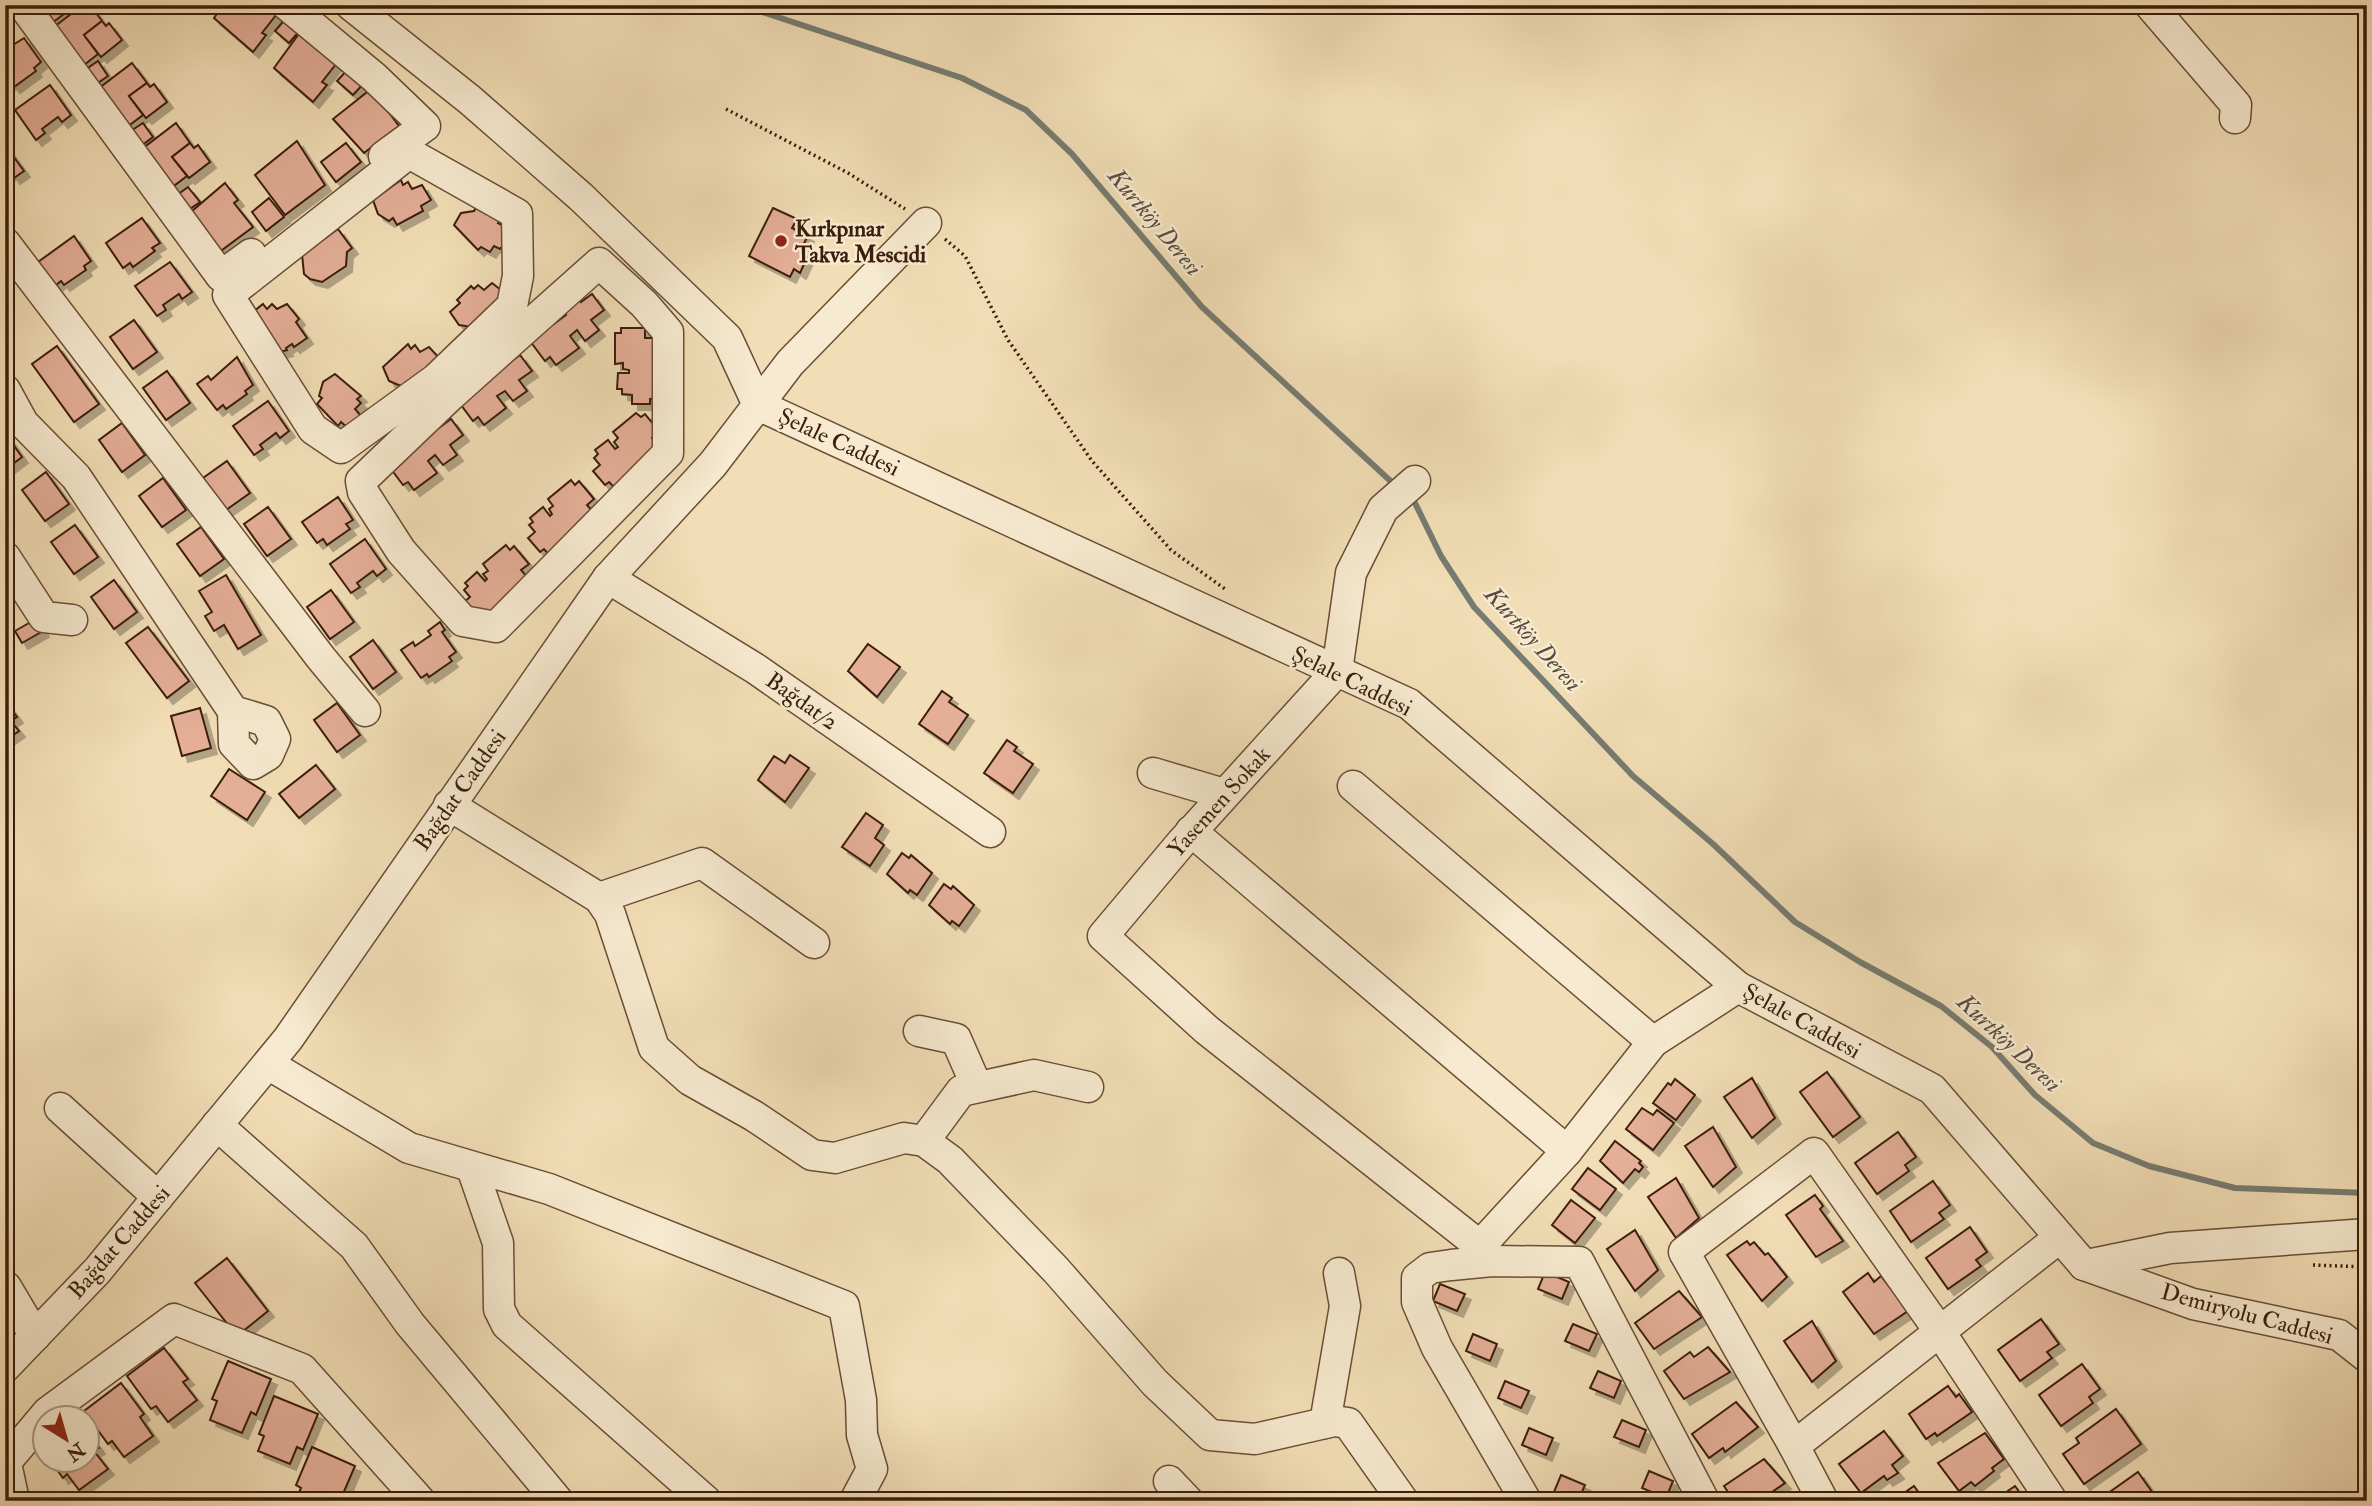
<svg xmlns="http://www.w3.org/2000/svg" width="2372" height="1506" viewBox="0 0 2372 1506" font-family="'IM FELL Double Pica',serif">
	<defs>
		<filter id="shadow"><feDropShadow dx="6" dy="6" stdDeviation="0" flood-color="#0004"/></filter>
	</defs>
	<rect width="100%" height="100%" fill="#f2deb6"/>
	<filter id="stains"><feTurbulence type="fractalNoise" baseFrequency=".00286" numOctaves="4"/><feColorMatrix values="0 0 0 0 .2 0 0 0 0 .09 0 0 0 0 .02 0 0 0 .5 -.17"/></filter>
	<radialGradient id="worn" r=".72"><stop offset=".6" stop-color="#630" stop-opacity="0"/><stop offset="1" stop-color="#630" stop-opacity=".3"/></radialGradient>
	<g fill="none" stroke-linecap="round" stroke-linejoin="round">
		<g stroke="#767c72" stroke-width="6">
			<polyline points="741,5 962,78 1026,110 1072,154 1202,307 1397,487"/>
			<polyline points="1408,496 1415,503 1441,556 1474,607 1633,776 1713,844 1795,922 1860,962 1941,1006 1992,1047 2035,1095 2093,1143 2149,1166 2235,1188 2367,1193"/>
		</g>
	</g>
	<g fill="#e4ae97" stroke="#3b1d0b" stroke-width="2" filter="url(#shadow)">
		<polygon points="46,5 58,5 64,14 48,26 37,11"/>
		<polygon points="83,5 90,5 102,21 84,35 98,54 79,69 50,30"/>
		<polygon points="223,5 274,5 280,10 262,33 266,35 253,52 214,18"/>
		<polygon points="288,16 302,28 289,43 275,31"/>
		<polygon points="102,21 106,26 109,23 122,40 101,57 84,35"/>
		<polygon points="301,31 340,59 322,82 327,85 313,102 274,68"/>
		<polygon points="24,38 41,62 34,68 36,71 14,87 11,83 5,87 5,50"/>
		<polygon points="98,61 108,76 92,87 82,72"/>
		<polygon points="132,63 147,83 129,96 143,115 123,130 94,92"/>
		<polygon points="349,68 365,82 353,95 337,81"/>
		<polygon points="147,83 150,87 154,84 167,102 146,118 129,96"/>
		<polygon points="50,85 71,115 62,122 58,117 42,129 45,133 36,140 15,110"/>
		<polygon points="371,89 399,126 364,153 333,119"/>
		<polygon points="143,123 153,137 137,149 126,134"/>
		<polygon points="176,123 190,143 172,157 187,176 167,191 138,152"/>
		<polygon points="297,141 325,185 285,215 255,175"/>
		<polygon points="190,143 194,148 198,145 210,162 189,178 172,157"/>
		<polygon points="346,143 361,162 336,182 321,162"/>
		<polygon points="5,145 24,171 14,178 11,173 5,177"/>
		<polygon points="401,180 403,185 408,182 412,189 422,185 431,200 421,206 423,211 397,225 393,218 389,221 378,214 373,200"/>
		<polygon points="225,183 238,200 234,203 253,227 214,256 185,217"/>
		<polygon points="188,187 200,202 184,213 173,198"/>
		<polygon points="269,198 284,217 266,231 252,212"/>
		<polygon points="477,205 501,218 498,223 513,231 500,249 494,246 490,252 481,247 478,250 454,225 461,213 474,211"/>
		<polygon points="773,208 797,219 792,228 808,236 803,245 811,249 800,273 794,269 790,277 749,256"/>
		<polygon points="142,218 160,243 152,248 155,251 133,267 130,263 123,268 106,243"/>
		<polygon points="338,229 352,248 347,252 346,266 322,282 310,279 304,274 302,254"/>
		<polygon points="74,236 91,261 84,266 86,270 64,285 61,281 55,286 38,262"/>
		<polygon points="170,262 192,292 182,299 179,294 163,305 166,310 157,316 135,286"/>
		<polygon points="492,283 506,294 472,327 459,325 450,312 460,303 457,300 471,286 474,289 478,285 484,290"/>
		<polygon points="575,294 581,302 592,294 604,310 591,320 599,330 585,341 577,330 570,336 579,348 556,365 550,357 545,361 530,341 548,317 554,324 566,315 560,306"/>
		<polygon points="263,304 267,309 272,304 277,309 287,304 299,319 296,322 307,338 294,347 292,344 286,348 287,350 280,352 253,312"/>
		<polygon points="134,320 157,352 133,369 110,337"/>
		<polygon points="621,328 645,328 645,338 663,338 659,398 650,399 650,404 632,404 632,395 622,394 622,389 617,389 618,373 629,373 629,370 623,369 623,363 615,364 615,333 621,333"/>
		<polygon points="408,344 411,349 415,345 420,352 429,347 441,360 401,386 389,381 383,367"/>
		<polygon points="57,346 99,404 74,422 32,364"/>
		<polygon points="520,355 532,371 519,380 527,391 513,401 505,391 497,396 506,408 484,425 478,417 473,421 458,401"/>
		<polygon points="237,357 253,385 245,391 247,394 226,409 223,405 217,410 197,384 208,376 211,380"/>
		<polygon points="167,371 190,403 166,420 143,388"/>
		<polygon points="335,374 361,396 357,399 361,403 355,409 362,417 350,430 341,422 338,426 317,404 322,398 319,396 323,382"/>
		<polygon points="268,401 289,431 280,438 276,433 260,445 263,449 254,455 233,426"/>
		<polygon points="636,413 641,417 645,414 660,432 652,438 664,452 615,488 609,482 605,485 593,471 600,465 594,458 598,454 595,450 608,440 615,449 618,447 614,442 618,438 613,432"/>
		<polygon points="434,419 440,427 451,419 463,435 450,445 457,455 443,465 435,455 428,461 437,473 414,490 408,482 403,485 388,465"/>
		<polygon points="122,423 145,455 122,472 99,440"/>
		<polygon points="5,433 22,457 5,470"/>
		<polygon points="227,461 250,493 226,510 203,478"/>
		<polygon points="46,472 69,504 45,521 22,490"/>
		<polygon points="163,478 186,510 162,527 139,496"/>
		<polygon points="571,480 575,485 579,481 594,499 587,505 599,519 550,556 544,549 540,552 528,538 535,532 529,525 533,522 530,518 543,507 550,516 552,514 549,509 553,506 548,499"/>
		<polygon points="338,497 353,520 346,524 350,529 327,545 323,539 317,543 302,522"/>
		<polygon points="268,507 291,539 267,556 244,524"/>
		<polygon points="75,525 98,557 74,574 51,542"/>
		<polygon points="201,527 224,559 200,576 177,544"/>
		<polygon points="365,539 386,569 377,576 373,571 357,583 360,587 351,593 330,564"/>
		<polygon points="506,545 510,550 514,546 529,564 521,570 533,584 485,621 463,603 470,597 464,590 468,586 465,583 477,572 485,581 487,579 483,574 488,571 483,564"/>
		<polygon points="226,575 261,635 238,649 224,625 214,631 205,616 212,612 199,591"/>
		<polygon points="114,580 137,612 114,629 91,597"/>
		<polygon points="331,590 354,622 330,639 307,607"/>
		<polygon points="36,619 43,631 22,643 15,631"/>
		<polygon points="440,622 445,630 442,632 456,652 449,657 452,661 429,677 427,674 421,678 401,650 413,642 415,646 431,635 428,631"/>
		<polygon points="148,627 189,681 167,698 126,643"/>
		<polygon points="373,640 396,672 373,689 350,657"/>
		<polygon points="868,644 900,667 877,697 848,671"/>
		<polygon points="942,691 952,698 949,702 968,715 948,744 919,724"/>
		<polygon points="5,701 17,717 11,721 19,731 5,741"/>
		<polygon points="337,703 360,735 337,752 314,720"/>
		<polygon points="200,708 211,748 182,756 171,716"/>
		<polygon points="1007,740 1017,747 1014,751 1033,764 1013,793 984,773"/>
		<polygon points="790,755 809,768 785,802 758,780 774,756 785,763"/>
		<polygon points="316,765 335,789 299,818 279,794"/>
		<polygon points="229,769 265,792 247,820 211,796"/>
		<polygon points="866,813 883,825 875,838 884,845 870,866 842,847"/>
		<polygon points="902,853 909,858 911,855 932,873 917,895 910,890 908,893 887,874"/>
		<polygon points="944,884 951,889 953,886 974,905 959,926 952,921 950,924 929,905"/>
		<polygon points="1827,1072 1860,1117 1833,1137 1800,1092"/>
		<polygon points="1752,1078 1775,1118 1752,1138 1724,1097"/>
		<polygon points="1675,1079 1695,1095 1676,1120 1653,1103 1668,1083 1671,1085"/>
		<polygon points="1642,1108 1653,1115 1657,1110 1674,1123 1653,1150 1626,1129"/>
		<polygon points="1713,1127 1736,1167 1713,1187 1685,1146"/>
		<polygon points="1898,1132 1916,1157 1905,1165 1909,1171 1877,1194 1855,1163"/>
		<polygon points="1615,1141 1641,1161 1639,1163 1643,1167 1639,1172 1635,1169 1623,1183 1600,1161"/>
		<polygon points="1588,1168 1616,1189 1600,1210 1572,1189"/>
		<polygon points="1676,1178 1699,1218 1676,1238 1648,1197"/>
		<polygon points="1933,1181 1950,1205 1939,1213 1944,1219 1911,1242 1890,1211"/>
		<polygon points="1815,1195 1823,1206 1820,1209 1843,1241 1816,1257 1786,1215"/>
		<polygon points="1571,1200 1595,1218 1575,1243 1552,1225"/>
		<polygon points="1970,1227 1987,1252 1976,1260 1981,1266 1948,1289 1926,1258"/>
		<polygon points="1635,1230 1658,1270 1635,1291 1607,1249"/>
		<polygon points="1747,1241 1750,1245 1754,1242 1765,1255 1768,1253 1787,1277 1762,1301 1727,1255"/>
		<polygon points="227,1258 268,1311 237,1336 195,1283"/>
		<polygon points="1545,1272 1569,1282 1562,1299 1538,1289"/>
		<polygon points="1868,1273 1874,1282 1881,1276 1908,1311 1874,1334 1843,1292"/>
		<polygon points="1440,1284 1465,1294 1457,1311 1433,1301"/>
		<polygon points="1679,1291 1702,1317 1654,1349 1635,1323"/>
		<polygon points="2041,1319 2059,1344 2047,1352 2052,1358 2020,1381 1998,1350"/>
		<polygon points="1812,1321 1836,1361 1812,1382 1784,1341"/>
		<polygon points="1573,1324 1597,1334 1589,1351 1565,1341"/>
		<polygon points="1473,1334 1497,1344 1490,1361 1466,1351"/>
		<polygon points="1708,1347 1730,1372 1684,1399 1664,1371 1690,1352 1694,1357"/>
		<polygon points="164,1348 188,1379 183,1382 197,1400 168,1422 156,1406 151,1409 127,1376"/>
		<polygon points="228,1361 271,1379 256,1415 251,1412 242,1433 210,1420 217,1401 212,1399"/>
		<polygon points="2082,1364 2100,1389 2089,1397 2093,1403 2061,1426 2039,1395"/>
		<polygon points="1598,1371 1621,1381 1614,1398 1590,1388"/>
		<polygon points="1505,1381 1529,1391 1521,1408 1498,1398"/>
		<polygon points="121,1383 144,1414 140,1417 153,1436 124,1457 112,1441 108,1444 84,1411"/>
		<polygon points="1948,1386 1956,1397 1959,1394 1972,1412 1937,1436 1935,1433 1926,1439 1909,1414"/>
		<polygon points="274,1396 318,1414 303,1450 297,1447 290,1464 258,1451 264,1436 259,1434"/>
		<polygon points="1736,1402 1758,1427 1725,1452 1723,1448 1709,1458 1692,1434"/>
		<polygon points="2116,1409 2141,1444 2084,1484 2063,1454 2079,1443 2076,1438"/>
		<polygon points="1622,1420 1646,1430 1639,1447 1614,1437"/>
		<polygon points="1529,1428 1553,1438 1546,1455 1522,1445"/>
		<polygon points="1884,1431 1903,1456 1892,1465 1898,1473 1887,1480 1884,1476 1861,1493 1839,1464"/>
		<polygon points="88,1433 99,1448 94,1451 108,1469 79,1490 67,1474 63,1478 50,1460 88,1460"/>
		<polygon points="1985,1433 2004,1459 1992,1468 1994,1471 1975,1486 1971,1482 1959,1491 1938,1463"/>
		<polygon points="46,1440 46,1454 38,1445"/>
		<polygon points="312,1447 355,1466 340,1501 312,1501 298,1495 301,1488 296,1485"/>
		<polygon points="1764,1459 1785,1483 1759,1501 1734,1501 1724,1486"/>
		<polygon points="1649,1471 1673,1481 1666,1498 1642,1488"/>
		<polygon points="2138,1472 2155,1496 2149,1501 2097,1501"/>
		<polygon points="1561,1475 1585,1485 1578,1501 1554,1492"/>
		<polygon points="1914,1486 1925,1501 1893,1501"/>
		<polygon points="2015,1486 2026,1501 1987,1501 1997,1494 1999,1497"/>
		<polygon points="355,1492 376,1501 351,1501"/>
	</g>
	<g fill="none" stroke-linecap="round" stroke-linejoin="round">
		<defs>
			<g id="minor">
				<polyline points="23,5 221,276 251,254"/>
				<polyline points="287,5 374,77 425,126 384,156"/>
				<polyline points="351,5 470,100 581,197 727,338 758,405 1409,704 1738,987 1932,1089 2084,1265"/>
				<polyline points="2150,5 2236,105 2235,118"/>
				<polygon points="409,153 517,214 518,276 512,306 436,379 341,448 313,429 228,295"/>
				<polyline points="5,243 321,658 365,711"/>
				<polygon points="599,263 644,304 668,332 668,453 496,627 463,621 401,551 363,492 361,481 450,396"/>
				<polyline points="5,390 23,423 76,477 233,711 234,744 253,764 268,755 275,739 266,721 233,711"/>
				<polyline points="1415,481 1383,509 1351,573 1337,671 1182,842 1103,936 1207,1030 1480,1246 1567,1151 1653,1042 1738,987"/>
				<polyline points="5,557 44,617 72,620"/>
				<polyline points="608,578 756,669 990,832"/>
				<polyline points="1153,773 1224,794"/>
				<polyline points="1353,786 1653,1042"/>
				<polyline points="449,805 599,898 610,914 654,1048 690,1080 754,1116 812,1155 835,1158 904,1138 924,1141 950,1160 1056,1270 1155,1383 1210,1435 1255,1439 1334,1421 1348,1423 1403,1501"/>
				<polyline points="1191,831 1567,1151"/>
				<polyline points="599,898 702,863 814,943"/>
				<polyline points="919,1031 956,1039 977,1087"/>
				<polyline points="268,1064 409,1148 549,1189 844,1306 861,1400 862,1435 872,1469 855,1501"/>
				<polyline points="60,1108 158,1197"/>
				<polyline points="217,1125 354,1246 410,1324 558,1501"/>
				<polyline points="924,1141 961,1091 1034,1075 1088,1087"/>
				<polyline points="472,1168 498,1243 499,1309 507,1325 706,1501"/>
				<polyline points="2084,1265 2193,1304 2339,1335 2367,1357"/>
				<polyline points="2087,1265 2170,1248 2367,1234"/>
				<polyline points="6,1287 35,1336"/>
				<polyline points="5,1367 97,1271 288,1039 608,578 713,464 790,363 926,223"/>
				<polyline points="1325,1423 1345,1306 1339,1273"/>
				<polyline points="1794,1446 1684,1252 1814,1153 1940,1332 2052,1501"/>
				<polyline points="5,1463 48,1412 174,1319 302,1369 420,1501"/>
				<polyline points="6,1463 14,1501"/>
				<polyline points="1169,1481 1188,1501"/>
				<polyline points="1526,1501 1437,1348 1417,1302 1417,1278 1430,1268 1451,1265 1492,1261 1579,1262 1704,1501"/>
				<polyline points="1823,1501 1794,1446 2059,1238"/>
			</g>
		</defs>
		<use href="#minor" stroke="#694d36" stroke-width="33"/>
		<g stroke="#3b1d0b" stroke-width="3.5" stroke-dasharray="2 3.5" stroke-linecap="butt">
			<polyline points="726,109 848,173 905,209"/>
			<polyline points="945,239 965,256 1008,340 1092,461 1171,550 1225,589"/>
			<polyline points="2313,1265 2367,1267"/>
		</g>
		<use href="#minor" stroke="#f7ead0" stroke-width="30"/>
	</g>
	<circle fill="#8f2418" stroke="#f7ead0" stroke-width="2.5" cx="781" cy="241" r="7"/>
	<g text-anchor="middle" dominant-baseline="central" stroke-width="5" stroke-linejoin="round" paint-order="stroke">
		<g font-size="23" font-weight="bold" fill="#3b1d0b" stroke="#f7ead0" text-anchor="start">
			<text x="795" y="228">Kırkpınar<tspan x="795" dy="26">Takva Mescidi</tspan></text>
		</g>
		<g font-size="23" fill="#3b1d0b" stroke="#f7ead0">
			<text transform="translate(839 442) rotate(25)">Şelale Caddesi</text>
			<text transform="translate(1352 681) rotate(26)">Şelale Caddesi</text>
			<text transform="translate(802 701) rotate(35)">Bağdat/2</text>
			<text transform="translate(460 790) rotate(-55)">Bağdat Caddesi</text>
			<text transform="translate(1219 802) rotate(-48)">Yasemen Sokak</text>
			<text transform="translate(1802 1021) rotate(29)">Şelale Caddesi</text>
			<text transform="translate(119 1242) rotate(-49)">Bağdat Caddesi</text>
			<text transform="translate(2247 1314) rotate(15)">Demiryolu Caddesi</text>
		</g>
		<g font-size="24" font-style="italic" fill="#584c3f" stroke="#f7ead0">
			<text transform="translate(1155 222) rotate(50)">Kurtköy Deresi</text>
			<text transform="translate(1533 639) rotate(48)">Kurtköy Deresi</text>
			<text transform="translate(2009 1043) rotate(43)">Kurtköy Deresi</text>
		</g>
	</g>
	<rect width="2372" height="1506" fill="none" stroke="#f2deb6" stroke-width="28"/>
	<rect x="7" y="7" width="2358" height="1492" fill="none" stroke="#3b1d0b" stroke-width="3.5"/>
	<rect x="14" y="14" width="2344" height="1478" fill="none" stroke="#3b1d0b" stroke-width="2"/>
	<g transform="translate(66 1439) rotate(143)"><circle r="33" fill="#f7ead0" stroke="#ac9881" stroke-width="2"/>
	<path d="M0-5L12 26L0 18L-12 26Z" fill="#8f2418"/>
	<text y="-10" font-size="19" font-weight="bold" text-anchor="middle" fill="#3b1d0b">N</text>
	</g>
	<rect width="100%" height="100%" filter="url(#stains)"/>
	<rect width="100%" height="100%" fill="url(#worn)"/>
</svg>
